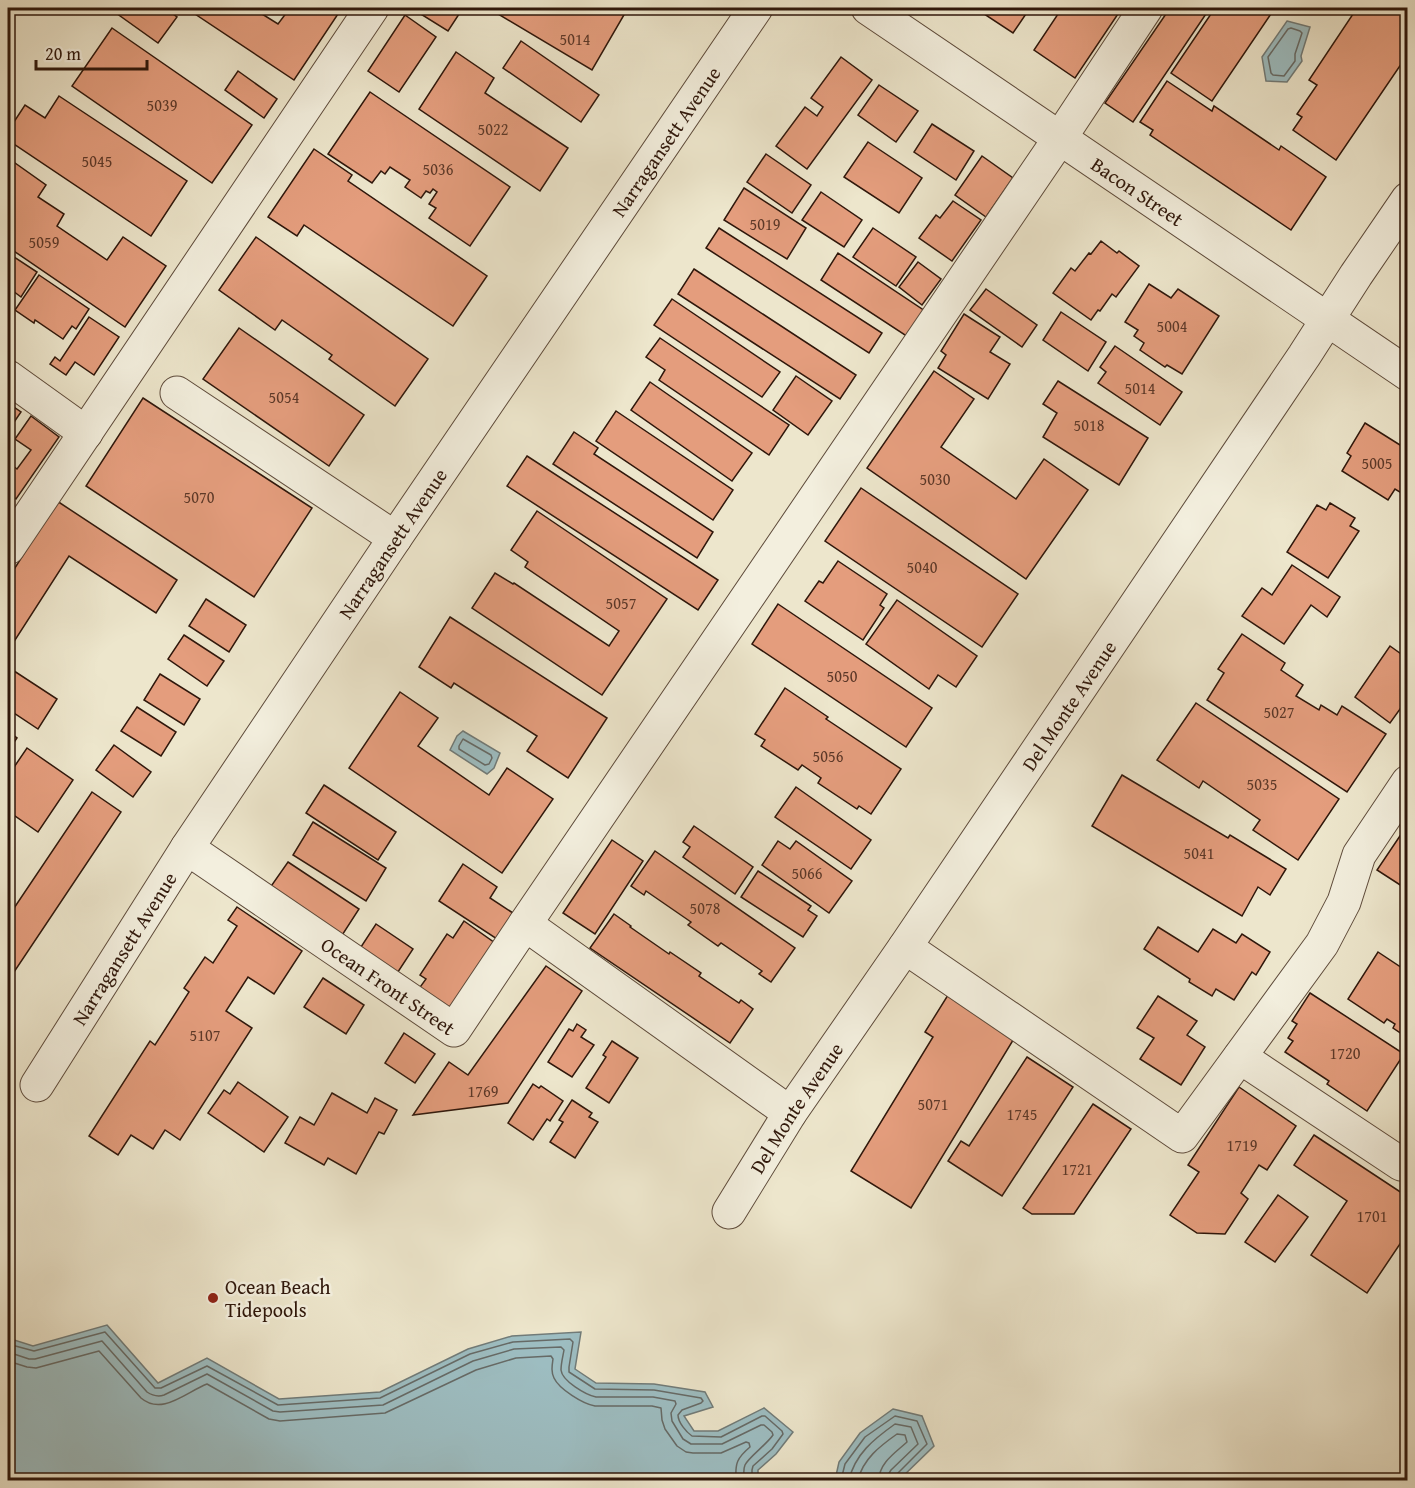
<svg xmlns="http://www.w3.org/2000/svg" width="1415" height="1488" viewBox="0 0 1415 1488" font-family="'Gentium Book Plus',serif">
	<rect width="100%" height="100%" fill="#ede6cc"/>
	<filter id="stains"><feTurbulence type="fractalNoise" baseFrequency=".00333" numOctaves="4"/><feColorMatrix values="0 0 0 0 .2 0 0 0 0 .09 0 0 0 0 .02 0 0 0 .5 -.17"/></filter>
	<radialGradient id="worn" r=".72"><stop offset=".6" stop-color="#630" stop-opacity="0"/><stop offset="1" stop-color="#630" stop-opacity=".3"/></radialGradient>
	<g fill="#9dbdc1" stroke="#717b78" stroke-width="1.5">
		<polygon points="1287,21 1310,27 1301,56 1302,61 1287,82 1266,81 1262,57"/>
		<polygon points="463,731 500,753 494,768 487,774 450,750 457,736"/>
		<polygon points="107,1325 158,1383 207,1358 279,1399 380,1392 468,1349 512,1336 581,1332 575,1369 596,1383 654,1384 705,1392 713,1407 684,1416 694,1431 718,1431 764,1408 793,1432 776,1454 758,1470 758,1480 8,1480 8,1338 33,1346"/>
		<polygon points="893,1409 922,1416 934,1446 899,1480 835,1480 839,1462 860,1433"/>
	</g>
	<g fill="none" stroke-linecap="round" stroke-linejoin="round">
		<g stroke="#666a66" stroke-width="1.5">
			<polygon points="1291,28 1300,31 1302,33 1295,54 1295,61 1284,76 1273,75 1271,73 1268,57 1288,29"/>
			<polygon points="463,739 491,755 492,758 489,764 485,765 459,749 459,746"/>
			<path d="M8 1344 34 1351 105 1332 155 1388H161L207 1366 278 1405 380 1398 470 1354 513 1342 570 1339 573 1342 569 1367V1372L595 1389 654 1390 701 1398 703 1401 701 1403 682 1410 678 1415C678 1422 686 1432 692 1436L721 1437 762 1416H765L782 1431 783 1434 772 1449 753 1466 752 1470V1480"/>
			<path d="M8 1352 29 1359H35L102 1341 147 1392C153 1396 158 1397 164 1395L207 1374 273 1411 280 1412 383 1405 473 1361 514 1349 561 1347 564 1350C563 1356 561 1363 561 1370 562 1381 586 1395 596 1397H653L675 1401 676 1404 671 1413 672 1421 683 1439 691 1444H722L761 1425H764L772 1432 773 1435C767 1444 748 1458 745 1465 743 1470 744 1476 745 1480"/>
			<path d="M8 1361 27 1367 36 1368 99 1351 141 1398C162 1416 186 1392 207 1384L269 1419 280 1421 385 1413 476 1370 516 1358 551 1356 553 1359C552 1366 551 1372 554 1378 559 1389 583 1404 595 1406H652L661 1408 662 1420 665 1429 677 1446 686 1452 693 1453H721L746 1442 749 1443 750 1447C737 1458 735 1463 736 1480"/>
			<polyline points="841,1480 845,1464 865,1437 895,1416 917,1421 927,1444 897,1474 895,1480"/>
			<path d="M849 1480C855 1454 874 1439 895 1424L911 1427 918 1444 891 1470 888 1475V1480"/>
			<path d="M858 1480C863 1459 880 1446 897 1434L905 1435 907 1442C895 1453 879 1463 879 1480"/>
		</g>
	</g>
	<g fill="#e49d7d" stroke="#2f170b" stroke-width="1.5">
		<polygon points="109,8 165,8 177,17 158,43"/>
		<polygon points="186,8 265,8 266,9 262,14 278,24 290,8 297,9 298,8 342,8 294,80"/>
		<polygon points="411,8 463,8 448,31"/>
		<polygon points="488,8 628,8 592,70"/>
		<polygon points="975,8 1030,8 1013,33"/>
		<polygon points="1062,8 1122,8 1075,78 1034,50"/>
		<polygon points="1170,8 1210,8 1133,122 1105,103"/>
		<polygon points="1215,8 1275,8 1212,101 1171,73"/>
		<polygon points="1357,8 1408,8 1408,54 1336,160 1293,130 1302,117 1297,114 1317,85 1309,80"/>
		<polygon points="405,15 436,37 399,92 368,71"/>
		<polygon points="112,28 252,125 212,183 72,86"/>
		<polygon points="521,41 599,95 581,122 503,68"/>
		<polygon points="456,52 494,78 485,93 568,148 540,191 419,109"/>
		<polygon points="841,57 872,80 807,169 776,146 805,107 817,116 823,107 811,98"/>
		<polygon points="238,71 277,99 264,118 225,90"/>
		<polygon points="1167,81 1212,111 1214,106 1279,150 1281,146 1326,177 1291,230 1150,135 1153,130 1140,122"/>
		<polygon points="879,85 918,111 896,142 858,115"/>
		<polygon points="370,92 510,187 470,246 429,218 436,208 429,204 437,192 433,189 430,193 426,191 421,198 405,187 410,180 390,167 385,174 381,171 372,183 328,154"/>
		<polygon points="59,96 187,181 151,236 8,140 8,131 25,105 45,118"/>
		<polygon points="932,124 974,151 956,180 914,152"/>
		<polygon points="868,142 922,178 899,213 844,177"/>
		<polygon points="314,149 352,175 348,181 487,276 453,326 304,225 297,236 268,217"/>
		<polygon points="766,154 811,185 792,213 747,182"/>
		<polygon points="982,156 1013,178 986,217 955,195"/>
		<polygon points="8,158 46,185 38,197 64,214 57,226 107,260 123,237 166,266 125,327 8,247"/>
		<polygon points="744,188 806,228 787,259 724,220"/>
		<polygon points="821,192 862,220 844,247 802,220"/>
		<polygon points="953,201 981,220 952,261 919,238 936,215 940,218"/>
		<polygon points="719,228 882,333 869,353 706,248"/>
		<polygon points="873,228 916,257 896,286 853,257"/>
		<polygon points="256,237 428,359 395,406 329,359 332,355 282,320 275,330 219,290"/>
		<polygon points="1101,241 1117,253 1119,251 1139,266 1116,297 1112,294 1100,311 1098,310 1091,320 1053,293 1071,268 1075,271 1089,253 1091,254"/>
		<polygon points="8,253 37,272 21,297 13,291 8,299"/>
		<polygon points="838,253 925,311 908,337 821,280"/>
		<polygon points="918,262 941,279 922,305 899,287"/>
		<polygon points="694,269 856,375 840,399 678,294"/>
		<polygon points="39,275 89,309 76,329 72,326 63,339 35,320 34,323 15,310"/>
		<polygon points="1149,284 1171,298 1178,289 1219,316 1182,374 1167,365 1165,367 1140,350 1144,343 1134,336 1138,330 1125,322"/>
		<polygon points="986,289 1037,325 1022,347 970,310"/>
		<polygon points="672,299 780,372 762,397 654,325"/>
		<polygon points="1061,312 1106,342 1088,371 1043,340"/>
		<polygon points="964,314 1000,337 990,352 1010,364 988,399 938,368 946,355 941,351"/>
		<polygon points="89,317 119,337 94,375 75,362 66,375 50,364 55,357 60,361"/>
		<polygon points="239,328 364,415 329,466 203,379"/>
		<polygon points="660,338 789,425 769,455 659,380 665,370 646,357"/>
		<polygon points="1115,346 1182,392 1160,425 1098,383 1106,372 1100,367"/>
		<polygon points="934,371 974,399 941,447 1016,499 1044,459 1088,490 1026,579 867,468"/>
		<polygon points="796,376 832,401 808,435 773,410"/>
		<polygon points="1058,381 1148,438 1119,485 1043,437 1057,413 1043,404"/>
		<polygon points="650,382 752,453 732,481 631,410"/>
		<polygon points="143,398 312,508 254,597 86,486"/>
		<polygon points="8,403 21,412 8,431"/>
		<polygon points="616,411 733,490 713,520 596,441"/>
		<polygon points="31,416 59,437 16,499 8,493 8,462 17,469 31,450 15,439"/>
		<polygon points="1365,423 1408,450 1408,497 1395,489 1388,500 1342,471 1351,456 1347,453"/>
		<polygon points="574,432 598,448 594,454 713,532 697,558 553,464"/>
		<polygon points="527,456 718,580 698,610 507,486"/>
		<polygon points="861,488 1018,594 982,647 825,541"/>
		<polygon points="57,501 177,580 156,613 69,556 8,651 8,579"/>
		<polygon points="1330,503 1355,518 1350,526 1359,531 1328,578 1287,552 1317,505 1326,510"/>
		<polygon points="537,511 667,599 602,695 472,608 495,573 513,584 514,583 609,646 619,631 525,567 528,562 511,550"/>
		<polygon points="838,561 887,594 880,605 884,608 863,640 805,601 819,581 823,583"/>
		<polygon points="1292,565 1340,597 1327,617 1311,605 1284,644 1242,616 1262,588 1272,595"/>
		<polygon points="206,599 246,625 229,652 189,626"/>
		<polygon points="897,600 977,656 956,687 938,675 929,689 866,644"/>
		<polygon points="778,604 932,708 906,747 752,644"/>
		<polygon points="450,617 607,718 568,778 527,751 537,736 454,683 451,688 419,667"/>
		<polygon points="1242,634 1285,663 1281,670 1303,685 1296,696 1319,710 1321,705 1337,715 1342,706 1386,734 1347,792 1207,700 1224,673 1218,669"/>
		<polygon points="184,635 224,661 207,686 168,659"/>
		<polygon points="1390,646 1408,659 1408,698 1390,723 1355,697"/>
		<polygon points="8,667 57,699 38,729 8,709"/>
		<polygon points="160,674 200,699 184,725 144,700"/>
		<polygon points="785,688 828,717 826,719 901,769 871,814 859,806 857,809 818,783 821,778 802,765 798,770 761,746 765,740 755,734"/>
		<polygon points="400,692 438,718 418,746 489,795 507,768 553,799 502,873 349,768"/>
		<polygon points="1196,703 1339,799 1298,860 1253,830 1260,820 1203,781 1199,788 1157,760"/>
		<polygon points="137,707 176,732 161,756 121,731"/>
		<polygon points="8,731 17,738 8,751"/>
		<polygon points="114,745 151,772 133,797 96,770"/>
		<polygon points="27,748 73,780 38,832 8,811 8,776"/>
		<polygon points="1122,775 1228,838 1230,835 1286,869 1270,895 1258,887 1242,916 1092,826"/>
		<polygon points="324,785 396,832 378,860 306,813"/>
		<polygon points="796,787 871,840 851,869 775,817"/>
		<polygon points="92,792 121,812 8,981 8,917"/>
		<polygon points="313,822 386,868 366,901 293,855"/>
		<polygon points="1408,824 1408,890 1377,870"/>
		<polygon points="694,826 753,867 735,894 683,857 690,847 683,842"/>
		<polygon points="612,840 643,861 595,934 563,913"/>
		<polygon points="778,841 790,849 796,841 852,881 829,913 762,865"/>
		<polygon points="655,851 795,948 771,982 759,974 762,971 721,943 718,946 688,925 691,922 646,891 644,895 631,886"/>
		<polygon points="288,862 359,909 339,940 267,892"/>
		<polygon points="463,864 497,887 490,898 516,915 500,941 439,901"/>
		<polygon points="758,871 811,906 808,910 817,916 803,937 741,897"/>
		<polygon points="237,907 302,951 274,994 248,977 226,1011 252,1028 180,1140 165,1130 153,1149 131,1135 118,1155 89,1136 150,1041 155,1045 189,992 184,988 205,957 213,963 237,926 228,920"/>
		<polygon points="614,914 631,926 630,927 669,954 670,952 701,973 699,976 739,1003 741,1000 753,1009 730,1043 590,948"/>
		<polygon points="464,921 495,943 450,1011 418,990 426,979 420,975 447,934 453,938"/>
		<polygon points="376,924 413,949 394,978 357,953"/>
		<polygon points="1158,927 1198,952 1213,929 1236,943 1242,934 1270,952 1256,975 1252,972 1234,1000 1216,989 1212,996 1189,982 1190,979 1144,949"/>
		<polygon points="1378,952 1408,972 1408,1038 1393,1028 1395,1024 1387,1019 1384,1023 1348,999"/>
		<polygon points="546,966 582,991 508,1103 413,1115 449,1062 468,1075"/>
		<polygon points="323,978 364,1005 346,1034 304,1007"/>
		<polygon points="1310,993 1404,1054 1367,1111 1327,1084 1329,1081 1285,1052 1293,1041 1288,1038 1297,1024 1292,1021"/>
		<polygon points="948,995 1015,1037 911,1208 851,1171 933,1037 925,1032"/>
		<polygon points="1158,996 1197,1021 1187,1035 1205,1047 1181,1085 1140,1059 1154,1038 1137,1028"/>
		<polygon points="577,1024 586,1030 581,1037 594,1045 572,1077 548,1062 569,1029 573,1031"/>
		<polygon points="404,1033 435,1054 415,1083 385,1063"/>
		<polygon points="612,1041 638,1058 609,1103 586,1088 606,1057 603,1055"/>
		<polygon points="1027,1057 1073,1087 1002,1196 948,1161 961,1141 969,1146"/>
		<polygon points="238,1082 288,1117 264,1152 208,1113 224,1090 230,1094"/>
		<polygon points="533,1084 539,1088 541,1086 563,1101 550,1121 547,1119 533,1140 508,1123"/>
		<polygon points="1239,1087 1296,1126 1267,1170 1259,1165 1241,1193 1248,1199 1225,1234 1197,1233 1170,1215 1199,1172 1188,1165"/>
		<polygon points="332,1093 367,1113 375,1098 397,1110 384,1134 379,1132 356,1174 328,1158 324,1165 285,1143 300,1117 314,1125"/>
		<polygon points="572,1100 592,1113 589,1117 598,1122 575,1158 550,1142 563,1122 559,1120"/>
		<polygon points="1093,1104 1131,1129 1074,1214 1032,1214 1023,1208"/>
		<polygon points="1314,1135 1408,1197 1408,1232 1367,1293 1311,1255 1347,1201 1294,1165"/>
		<polygon points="1278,1195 1308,1217 1275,1262 1245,1242"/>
	</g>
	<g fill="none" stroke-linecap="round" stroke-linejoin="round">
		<defs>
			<g id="minor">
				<path id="s1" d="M868 8 1408 374"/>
				<polyline points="8,377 86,433"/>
				<polyline points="177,393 395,538"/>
				<polyline points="8,548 372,8"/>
				<path id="s2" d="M187 848 454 1030 525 924 790 1113"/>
				<polyline points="525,924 1060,138 1146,8"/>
				<polyline points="905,947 1182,1136 1322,944 1344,902 1359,855 1408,782"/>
				<polyline points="1240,1057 1401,1164"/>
				<path id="s3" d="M37 1085 187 848 395 538 756 8"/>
				<path id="s4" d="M729 1212 790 1113 905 947 1304 356 1356 275 1408 199"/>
			</g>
		</defs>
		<use href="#minor" stroke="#5e4b3b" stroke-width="35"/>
		<use href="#minor" stroke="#f3efde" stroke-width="33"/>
	</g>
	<circle fill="#8f2418" stroke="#f3efde" stroke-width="2" cx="213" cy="1298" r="6"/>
	<g text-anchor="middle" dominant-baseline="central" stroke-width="5" stroke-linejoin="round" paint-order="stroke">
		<g font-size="16" fill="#5c3828">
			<text x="575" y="39">5014</text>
			<text x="162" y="105">5039</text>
			<text x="493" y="129">5022</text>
			<text x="97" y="161">5045</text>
			<text x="438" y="169">5036</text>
			<text x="765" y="224">5019</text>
			<text x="44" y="242">5059</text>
			<text x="1172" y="326">5004</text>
			<text x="1140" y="388">5014</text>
			<text x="284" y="397">5054</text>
			<text x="1089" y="425">5018</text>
			<text x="1377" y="463">5005</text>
			<text x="935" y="479">5030</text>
			<text x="199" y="497">5070</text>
			<text x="922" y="567">5040</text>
			<text x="621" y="603">5057</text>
			<text x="842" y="676">5050</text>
			<text x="1279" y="712">5027</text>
			<text x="828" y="756">5056</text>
			<text x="1262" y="784">5035</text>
			<text x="1199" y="853">5041</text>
			<text x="807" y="873">5066</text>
			<text x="705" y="908">5078</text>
			<text x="205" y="1035">5107</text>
			<text x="1345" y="1053">1720</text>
			<text x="483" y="1091">1769</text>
			<text x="933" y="1104">5071</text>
			<text x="1022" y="1114">1745</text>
			<text x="1242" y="1145">1719</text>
			<text x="1077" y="1169">1721</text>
			<text x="1372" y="1216">1701</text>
		</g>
		<g font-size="20" fill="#2f170b" stroke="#f3efde">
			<text stroke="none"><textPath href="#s3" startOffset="1134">Narragansett Avenue</textPath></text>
			<text stroke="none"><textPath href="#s1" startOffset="326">Bacon Street</textPath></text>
			<text stroke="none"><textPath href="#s3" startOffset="648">Narragansett Avenue</textPath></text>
			<text stroke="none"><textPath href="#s4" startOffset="610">Del Monte Avenue</textPath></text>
			<text stroke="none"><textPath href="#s3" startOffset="162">Narragansett Avenue</textPath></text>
			<text stroke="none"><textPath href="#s2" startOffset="244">Ocean Front Street</textPath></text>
			<text stroke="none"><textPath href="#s4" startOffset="124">Del Monte Avenue</textPath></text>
		</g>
		<g font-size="20" fill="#2f170b" stroke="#f3efde" text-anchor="start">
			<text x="225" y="1286">Ocean Beach<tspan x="225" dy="23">Tidepools</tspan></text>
		</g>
	</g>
	<rect width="1415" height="1488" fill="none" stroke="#ede6cc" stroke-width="30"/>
	<rect x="9" y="9" width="1397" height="1470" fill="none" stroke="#2f170b" stroke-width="3"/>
	<rect x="15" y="15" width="1385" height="1458" fill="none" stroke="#2f170b" stroke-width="1.5"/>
	<path d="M36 60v9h111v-9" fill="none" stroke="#2f170b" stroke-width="3"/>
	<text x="45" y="60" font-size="18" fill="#2f170b" stroke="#f3efde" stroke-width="4.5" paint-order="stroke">20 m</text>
	<rect width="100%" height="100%" filter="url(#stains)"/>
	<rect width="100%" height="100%" fill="url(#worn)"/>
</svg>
